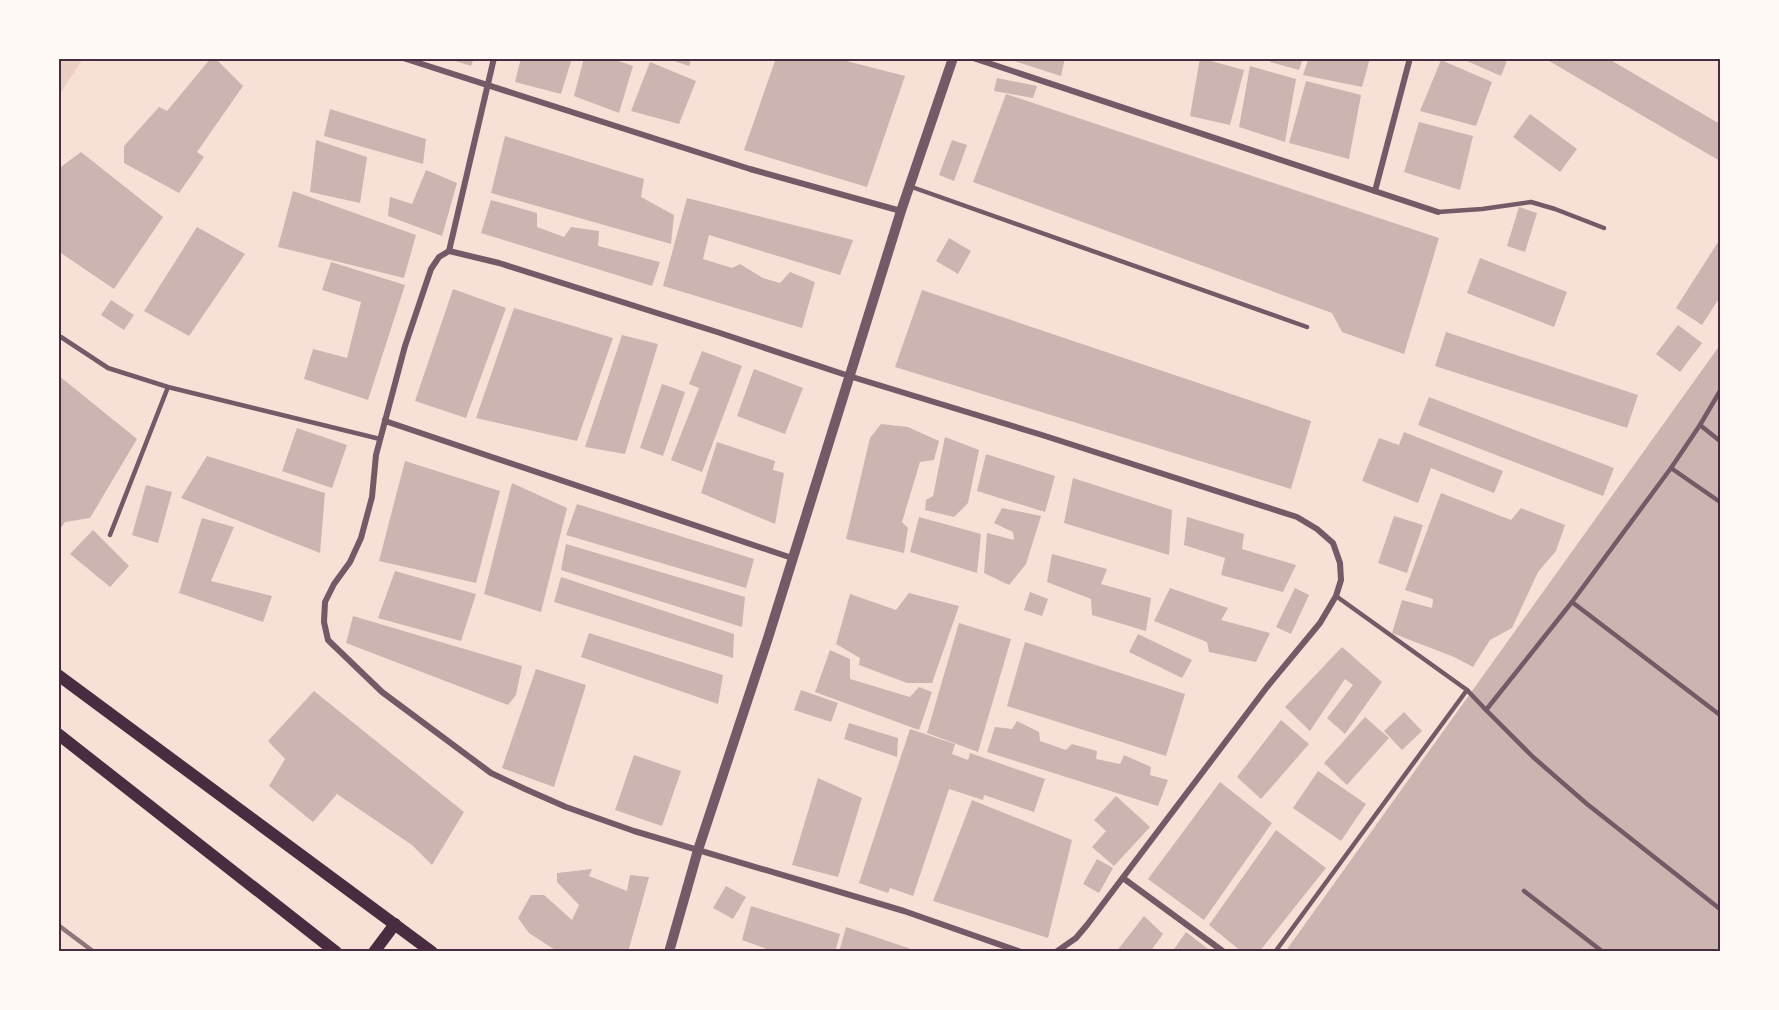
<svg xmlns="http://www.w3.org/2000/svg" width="1779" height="1010" viewBox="0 0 1779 1010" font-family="Roboto,sans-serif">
	<rect width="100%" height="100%" fill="#f7e1d7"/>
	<polygon fill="#ebcfc5" points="59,58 83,59 59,95 58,59"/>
	<g fill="#ccb4b1">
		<polygon points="211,58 215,58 243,86 197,152 204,157 179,193 124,163 124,146 159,107 167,111"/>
		<polygon points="446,58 474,58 471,66"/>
		<polygon points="521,58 572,58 561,94 515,82"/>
		<polygon points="584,58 610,58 633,66 619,113 574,96"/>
		<polygon points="665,58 692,58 689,66"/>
		<polygon points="776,58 835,58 905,76 867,187 744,150"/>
		<polygon points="1005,58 1065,58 1061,76"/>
		<polygon points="1200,58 1244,70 1230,125 1190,116"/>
		<polygon points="1271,58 1303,58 1299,70 1270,62"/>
		<polygon points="1309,58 1370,58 1362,87 1303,75"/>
		<polygon points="1460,58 1508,58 1501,76"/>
		<polygon points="1544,58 1607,58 1720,124 1720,161"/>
		<polygon points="1441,60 1492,82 1476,126 1420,111"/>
		<polygon points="650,62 696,81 679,124 631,111"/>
		<polygon points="1250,66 1296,79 1285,142 1239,127"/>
		<polygon points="997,78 1037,86 1033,98 994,91"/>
		<polygon points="1306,81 1361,95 1349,159 1289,143"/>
		<polygon points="1006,94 1439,238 1404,354 1342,332 1332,313 973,182"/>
		<polygon points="330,109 426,139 423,164 324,136"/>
		<polygon points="1530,114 1577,149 1560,172 1513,137"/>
		<polygon points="1419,122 1473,136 1460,190 1404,172"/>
		<polygon points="505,136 644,179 641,197 674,215 671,244 491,193"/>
		<polygon points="316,140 367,157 360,203 310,192"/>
		<polygon points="952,140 967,145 954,181 939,175"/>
		<polygon points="81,152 163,217 114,289 58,251 58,169"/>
		<polygon points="426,170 457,183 442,236 388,216 390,197 412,204"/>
		<polygon points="293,191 416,235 404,278 278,247"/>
		<polygon points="687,198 853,240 840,275 709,235 703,259 732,268 740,264 763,278 780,283 790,272 815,282 802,328 663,286"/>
		<polygon points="491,200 537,213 537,227 564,237 571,227 599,231 598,246 660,262 652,286 481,233"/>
		<polygon points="1519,207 1537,213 1525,252 1507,246"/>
		<polygon points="197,227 245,254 189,336 144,311"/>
		<polygon points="949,238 971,251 958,274 936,261"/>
		<polygon points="1720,239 1720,297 1702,325 1676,308"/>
		<polygon points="1480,258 1567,292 1554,327 1467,293"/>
		<polygon points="331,262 405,285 368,400 304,379 313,349 347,358 361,302 322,290"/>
		<polygon points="453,289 506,308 466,418 415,401"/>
		<polygon points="922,290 1311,421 1291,489 895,367"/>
		<polygon points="111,300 134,315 124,330 101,315"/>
		<polygon points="514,308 613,338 577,441 476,418"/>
		<polygon points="1678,325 1702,343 1680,372 1656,354"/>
		<polygon points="1446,332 1638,395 1627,428 1435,366"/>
		<polygon points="622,335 658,344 625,454 585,447"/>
		<polygon points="1720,345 1720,952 1285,952"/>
		<polygon points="702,351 742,366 702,472 671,460 699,388 689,384"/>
		<polygon points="754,369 803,388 785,434 737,416"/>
		<polygon points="58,375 137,439 90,518 65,522 58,532"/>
		<polygon points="662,384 685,392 663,456 640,448"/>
		<polygon points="1429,397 1614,468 1603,496 1418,425"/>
		<polygon points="881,424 908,427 939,441 934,460 920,462 902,522 908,528 904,553 846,539 870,438"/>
		<polygon points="297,428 347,445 332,488 282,471"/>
		<polygon points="1404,432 1503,471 1494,493 1431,468 1418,503 1362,481 1379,438 1399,445"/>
		<polygon points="945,437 979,450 968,503 954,517 925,510 926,500 933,496"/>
		<polygon points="717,442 775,461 773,470 784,473 775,524 701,493"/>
		<polygon points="986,454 1055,476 1045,512 977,491"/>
		<polygon points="207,456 325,493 320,553 181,498"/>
		<polygon points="405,461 500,491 476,583 379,561"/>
		<polygon points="1073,478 1172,510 1169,555 1064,523"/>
		<polygon points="512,483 567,508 541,612 484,594"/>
		<polygon points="146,485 172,492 158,543 132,535"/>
		<polygon points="1441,493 1511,520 1521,508 1565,525 1556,551 1538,572 1512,628 1490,640 1473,667 1454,657 1392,633 1402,600 1432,608 1433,599 1405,590"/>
		<polygon points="577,504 754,559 746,588 566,535"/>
		<polygon points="1002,508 1041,516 1026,564 1009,585 984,573 987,533 1014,540 1013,532 994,523"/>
		<polygon points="1394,516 1423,525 1407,573 1378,563"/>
		<polygon points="919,517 981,534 977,573 910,552"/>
		<polygon points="1187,517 1244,534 1242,549 1296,565 1283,592 1221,575 1225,558 1184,545"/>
		<polygon points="202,518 234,527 211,581 272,596 263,622 179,593"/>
		<polygon points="93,530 129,566 110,587 70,554"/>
		<polygon points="566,544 745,597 742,627 561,570"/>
		<polygon points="1052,554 1107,569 1101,584 1151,598 1146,631 1092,615 1091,599 1047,582"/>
		<polygon points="395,571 476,594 461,641 378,618"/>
		<polygon points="561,577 734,634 733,658 554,602"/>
		<polygon points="1170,588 1228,608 1221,620 1270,633 1256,662 1209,652 1207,642 1154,621"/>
		<polygon points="1295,588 1309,595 1291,634 1276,627"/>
		<polygon points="1030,592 1048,599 1042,616 1024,610"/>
		<polygon points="909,593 959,606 932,683 907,683 859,665 860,658 836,644 850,594 896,610"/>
		<polygon points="353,616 522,666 516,695 508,705 346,643"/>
		<polygon points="959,623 1011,639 978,752 927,733"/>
		<polygon points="589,633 723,675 718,704 581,657"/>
		<polygon points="1138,634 1192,660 1182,678 1129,652"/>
		<polygon points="1025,642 1185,694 1166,756 1007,706"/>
		<polygon points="1342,647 1382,682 1345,734 1327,718 1353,685 1345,679 1310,731 1285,707"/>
		<polygon points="830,650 850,659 850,679 910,697 919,687 932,692 919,730 815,692"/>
		<polygon points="536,669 586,685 554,787 502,768"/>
		<polygon points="801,690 838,703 831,722 794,710"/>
		<polygon points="314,691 464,812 432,865 412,845 337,794 313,822 269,786 285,759 268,741"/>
		<polygon points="1404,712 1422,731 1402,750 1384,731"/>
		<polygon points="1365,717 1389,738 1347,785 1324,763"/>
		<polygon points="1281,720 1309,744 1261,799 1237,777"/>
		<polygon points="1017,721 1039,732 1040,741 1066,750 1072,744 1097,751 1096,759 1120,764 1124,755 1151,767 1150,775 1168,780 1158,806 987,752 995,727 1012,729"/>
		<polygon points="849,723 898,738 897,757 844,739"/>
		<polygon points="910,729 955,744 952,754 968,760 970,753 1045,779 1034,812 984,795 983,800 949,789 913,896 890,888 888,893 859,883"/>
		<polygon points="634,755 681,771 662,826 615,810"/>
		<polygon points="1318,771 1366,804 1341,841 1293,808"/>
		<polygon points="818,778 862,798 838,877 792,865"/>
		<polygon points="1220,782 1272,823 1204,920 1148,879"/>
		<polygon points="1116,796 1150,827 1114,866 1092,847 1106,831 1094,820"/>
		<polygon points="972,800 1072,840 1048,938 933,901"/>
		<polygon points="1276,830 1326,868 1259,952 1242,952 1209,925"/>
		<polygon points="1097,859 1113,868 1099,893 1083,884"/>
		<polygon points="592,869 589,876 627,891 630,875 649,877 628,952 558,952 529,933 518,918 531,895 544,895 572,920 579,905 557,882 557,873"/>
		<polygon points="726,886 746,897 733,919 713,908"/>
		<polygon points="751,906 840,934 835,952 775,952 742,940"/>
		<polygon points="1144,916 1163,934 1150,952 1116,952"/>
		<polygon points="846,927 917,951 917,952 839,952"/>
		<polygon points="1186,932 1212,952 1172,952"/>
	</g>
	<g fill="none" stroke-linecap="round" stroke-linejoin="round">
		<g stroke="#755966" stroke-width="4.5">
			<polyline points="909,186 1307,327"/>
			<polyline points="1438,212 1482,209 1531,202 1555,209 1604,228"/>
			<polyline points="61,337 108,368 168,387 380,439"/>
			<polyline points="1720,391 1700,425 1720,441"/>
			<polyline points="1671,468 1700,425"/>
			<polyline points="1720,502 1671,468 1572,602 1720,715"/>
			<polyline points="110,535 168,387"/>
			<polyline points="1336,596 1467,690 1486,710"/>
			<polyline points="1572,602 1486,710 1533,757 1587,804 1720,909"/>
			<polyline points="1524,891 1603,952"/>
			<polyline points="1275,952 1467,690"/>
		</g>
		<g stroke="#755966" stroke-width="6">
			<polyline points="403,58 750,169 901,211"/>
			<polyline points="973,58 1438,212"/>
			<polyline points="1375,191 1410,58"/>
			<polyline points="449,251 494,58"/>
			<polyline points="385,420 388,422 792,558"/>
			<polyline points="1123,878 1224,952"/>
			<polyline points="1021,952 904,911 634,831 566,807 525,789 491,773 382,692 328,640 324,622 325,602 334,584 350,562 361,538 372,497 376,455 405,346 431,269 439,257 449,251 499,263 717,332 849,376 1042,435 1297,517 1317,529 1333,543 1340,563 1341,580 1336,596 1320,623 1267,687 1087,925 1076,938 1056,952"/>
		</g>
		<polyline stroke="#755966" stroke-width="10" points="669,952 698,850 768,638 901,211 953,58"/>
		<g stroke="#4a2c40" stroke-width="12">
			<polyline points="58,675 432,952"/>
			<polyline points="58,734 336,952"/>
			<polyline points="374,952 395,924"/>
		</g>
		<g stroke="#8f747c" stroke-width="4.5">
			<polyline points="58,925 94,952"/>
			<polyline points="58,950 60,952"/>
		</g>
	</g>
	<rect width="1779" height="1010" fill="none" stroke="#fffaf5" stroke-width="120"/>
	<rect x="60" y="60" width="1659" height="890" fill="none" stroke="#4a2c40" stroke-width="2"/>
</svg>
